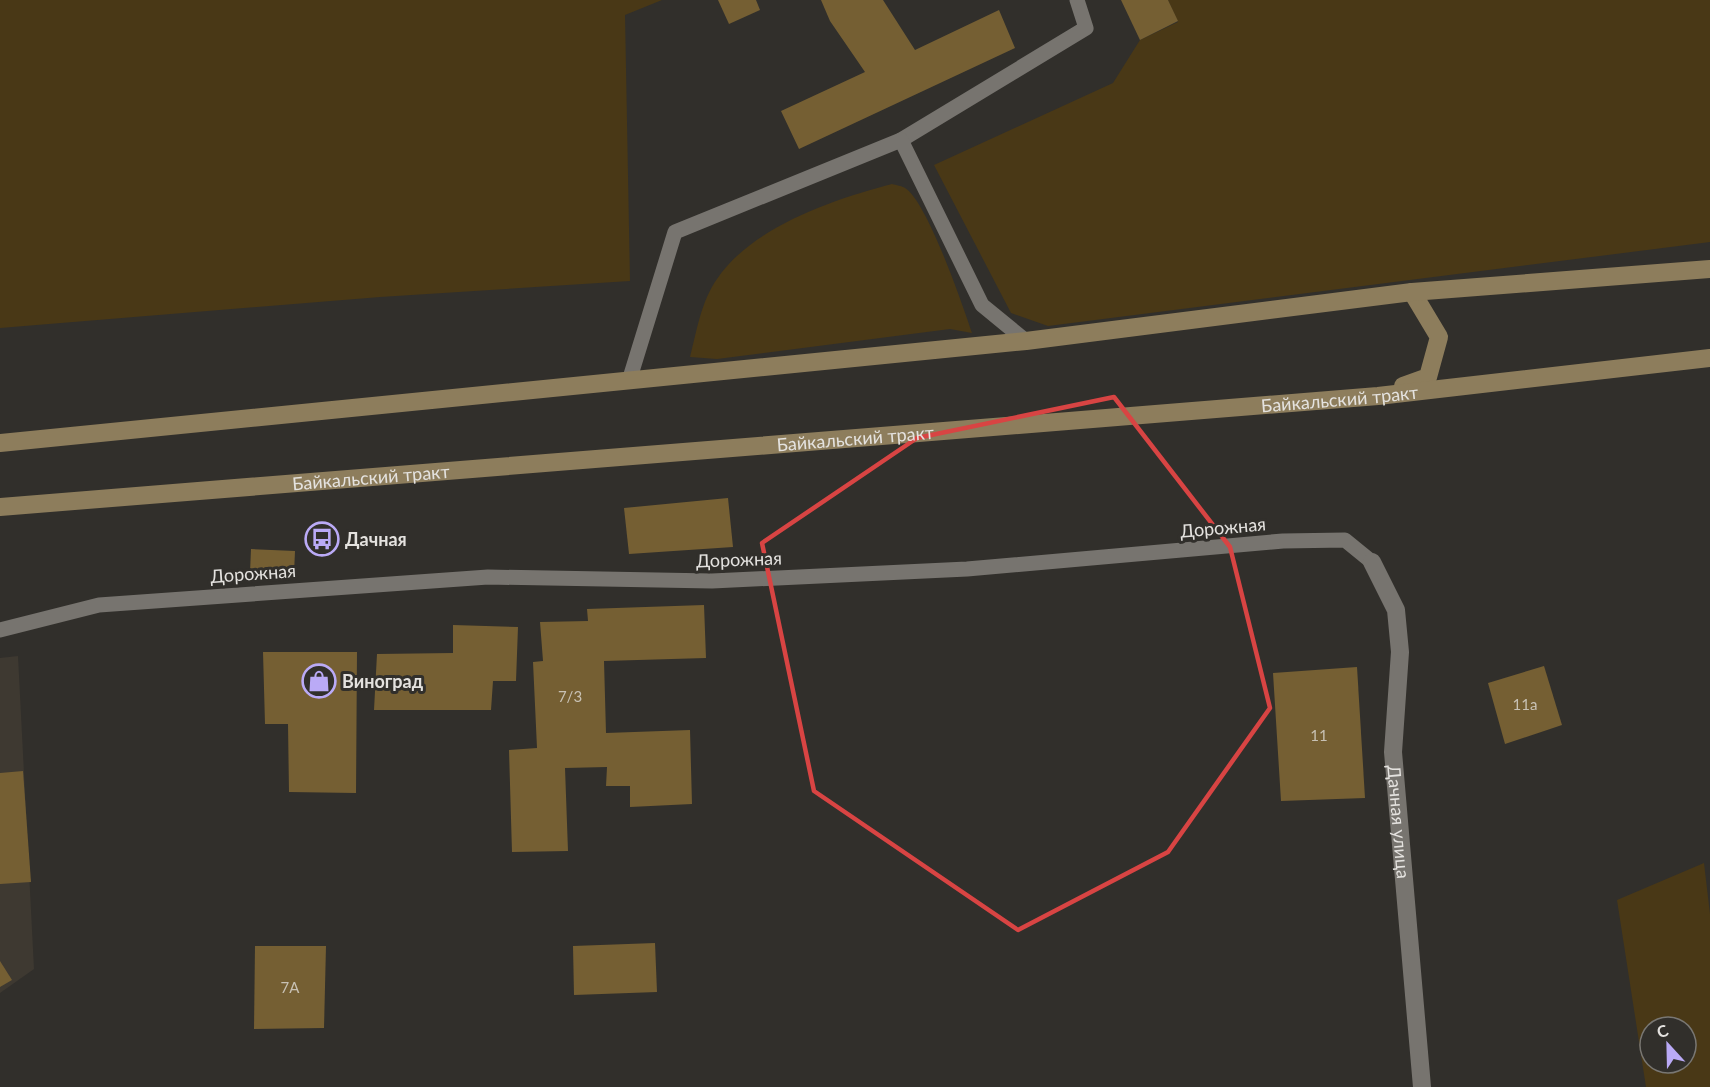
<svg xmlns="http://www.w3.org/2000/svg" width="1710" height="1087" viewBox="0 0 1710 1087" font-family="Lato,sans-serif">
	<rect width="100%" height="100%" fill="#312f2b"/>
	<polygon fill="#3e3931" points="18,656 34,969 0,993 0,658"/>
	<g fill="#493816" fill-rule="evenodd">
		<polygon points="0,0 662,0 625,15 630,281 380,297 0,328"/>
		<polygon points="1168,0 1710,0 1710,242 1048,326 1011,313 934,165 1113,83 1140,40 1178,22"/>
		<path d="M892 184C896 185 902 186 905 188 927 201 963 306 972 333L950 329 717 359 690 357C697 330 701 302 717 279 752 227 834 199 892 184Z"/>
		<path d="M1704 863 1710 914V1087H1646L1617 900ZM1650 1027H1686V1063H1650Z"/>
	</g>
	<g fill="#755f33">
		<polygon points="718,0 756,0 760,10 729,24"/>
		<polygon points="821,0 883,0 915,50 999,10 1015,48 799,149 781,111 865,72 830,21"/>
		<polygon points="1121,0 1168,0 1178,21 1140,40"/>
		<polygon points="728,498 733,547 629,554 624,508"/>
		<polygon points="251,549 295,551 294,574 250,573"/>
		<polygon points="704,605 706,658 604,661 606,733 690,730 692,804 630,807 630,786 606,786 607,767 565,768 568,851 512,852 509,750 537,748 533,662 543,661 540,622 588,621 587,609"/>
		<polygon points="453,625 518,627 516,681 493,681 491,710 374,710 377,654 453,653"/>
		<polygon points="263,652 357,652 356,793 289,792 288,724 265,724"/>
		<polygon points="1544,666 1562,725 1505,744 1488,683"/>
		<polygon points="1357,667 1365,798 1281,801 1273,673"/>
		<polygon points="23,771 31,882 0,884 0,773"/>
		<polygon points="655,943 657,992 574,995 573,946"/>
		<polygon points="255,946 326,946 324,1028 254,1029"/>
		<polygon points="0,961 12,980 0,987"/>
	</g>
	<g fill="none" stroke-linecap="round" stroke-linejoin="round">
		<g stroke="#77746f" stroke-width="15">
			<polyline points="901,140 1086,28 1077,0"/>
			<polyline points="629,381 675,232 901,140 982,305 1026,341"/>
			<polyline points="0,630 99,605 488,577 712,581 967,569 1283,541 1345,540 1372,562"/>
		</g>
		<path stroke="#77746f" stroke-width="18" id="s1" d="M1372 562 1396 610 1400 652 1393 752 1422 1087"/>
		<g stroke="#8d7d5c" stroke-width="18">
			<polyline points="1403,386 1428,377 1439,337 1412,292"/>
			<polyline points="0,443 1026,341 1412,292 1710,269"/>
			<path id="s2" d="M0 507 1378 396 1710 358"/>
		</g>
	</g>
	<path fill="none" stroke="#d84443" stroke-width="4.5" stroke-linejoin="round" d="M1114 397 1230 547 1270 708 1168 852 1018 930 814 791 762 543 917 438Z"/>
	<defs>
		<symbol id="bus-ring" viewBox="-11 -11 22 22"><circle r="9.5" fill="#312f2b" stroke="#baaaf6" stroke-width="1.5"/><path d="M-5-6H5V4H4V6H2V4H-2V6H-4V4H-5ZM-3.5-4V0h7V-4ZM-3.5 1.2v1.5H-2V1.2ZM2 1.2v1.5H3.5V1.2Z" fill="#baaaf6"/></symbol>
		<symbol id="shop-ring" viewBox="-11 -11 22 22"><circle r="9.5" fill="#312f2b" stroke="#baaaf6" stroke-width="1.5"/><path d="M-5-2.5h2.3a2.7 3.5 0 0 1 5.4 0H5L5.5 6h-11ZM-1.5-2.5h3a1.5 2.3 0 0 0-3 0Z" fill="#baaaf6"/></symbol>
	</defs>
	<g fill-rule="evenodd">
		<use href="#bus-ring" x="303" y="520" width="38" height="38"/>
		<use href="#shop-ring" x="300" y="662" width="38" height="38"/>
	</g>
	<g text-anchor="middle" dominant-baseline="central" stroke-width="6" stroke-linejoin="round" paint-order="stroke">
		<g font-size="15" fill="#c8c1b4">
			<text x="570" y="696">7/3</text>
			<text x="1525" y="704">11а</text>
			<text x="1319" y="735">11</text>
			<text x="290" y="987">7А</text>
		</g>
		<g font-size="18" fill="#e4e2df" stroke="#312f2b">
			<text stroke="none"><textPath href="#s2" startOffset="1344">Байкальский тракт</textPath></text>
			<text stroke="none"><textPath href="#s2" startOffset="858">Байкальский тракт</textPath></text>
			<text stroke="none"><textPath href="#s2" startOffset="372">Байкальский тракт</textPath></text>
			<text transform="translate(1223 527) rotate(-5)">Дорожная</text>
			<text transform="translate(739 559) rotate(-2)">Дорожная</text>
			<text transform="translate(253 573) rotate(-4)">Дорожная</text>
			<text stroke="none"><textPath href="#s1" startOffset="266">Дачная улица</textPath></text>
		</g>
		<g font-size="18" font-weight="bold" fill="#e4e2df" stroke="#312f2b" text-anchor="start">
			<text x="345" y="539">Дачная</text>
			<text x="342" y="681">Виноград</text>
		</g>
	</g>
	<g transform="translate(1668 1045) rotate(338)"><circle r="28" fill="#312f2b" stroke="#797773" stroke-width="1.5"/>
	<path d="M0-4.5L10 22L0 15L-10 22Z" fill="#baaaf6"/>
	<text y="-9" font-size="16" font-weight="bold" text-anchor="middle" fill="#e4e2df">С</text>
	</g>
</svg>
